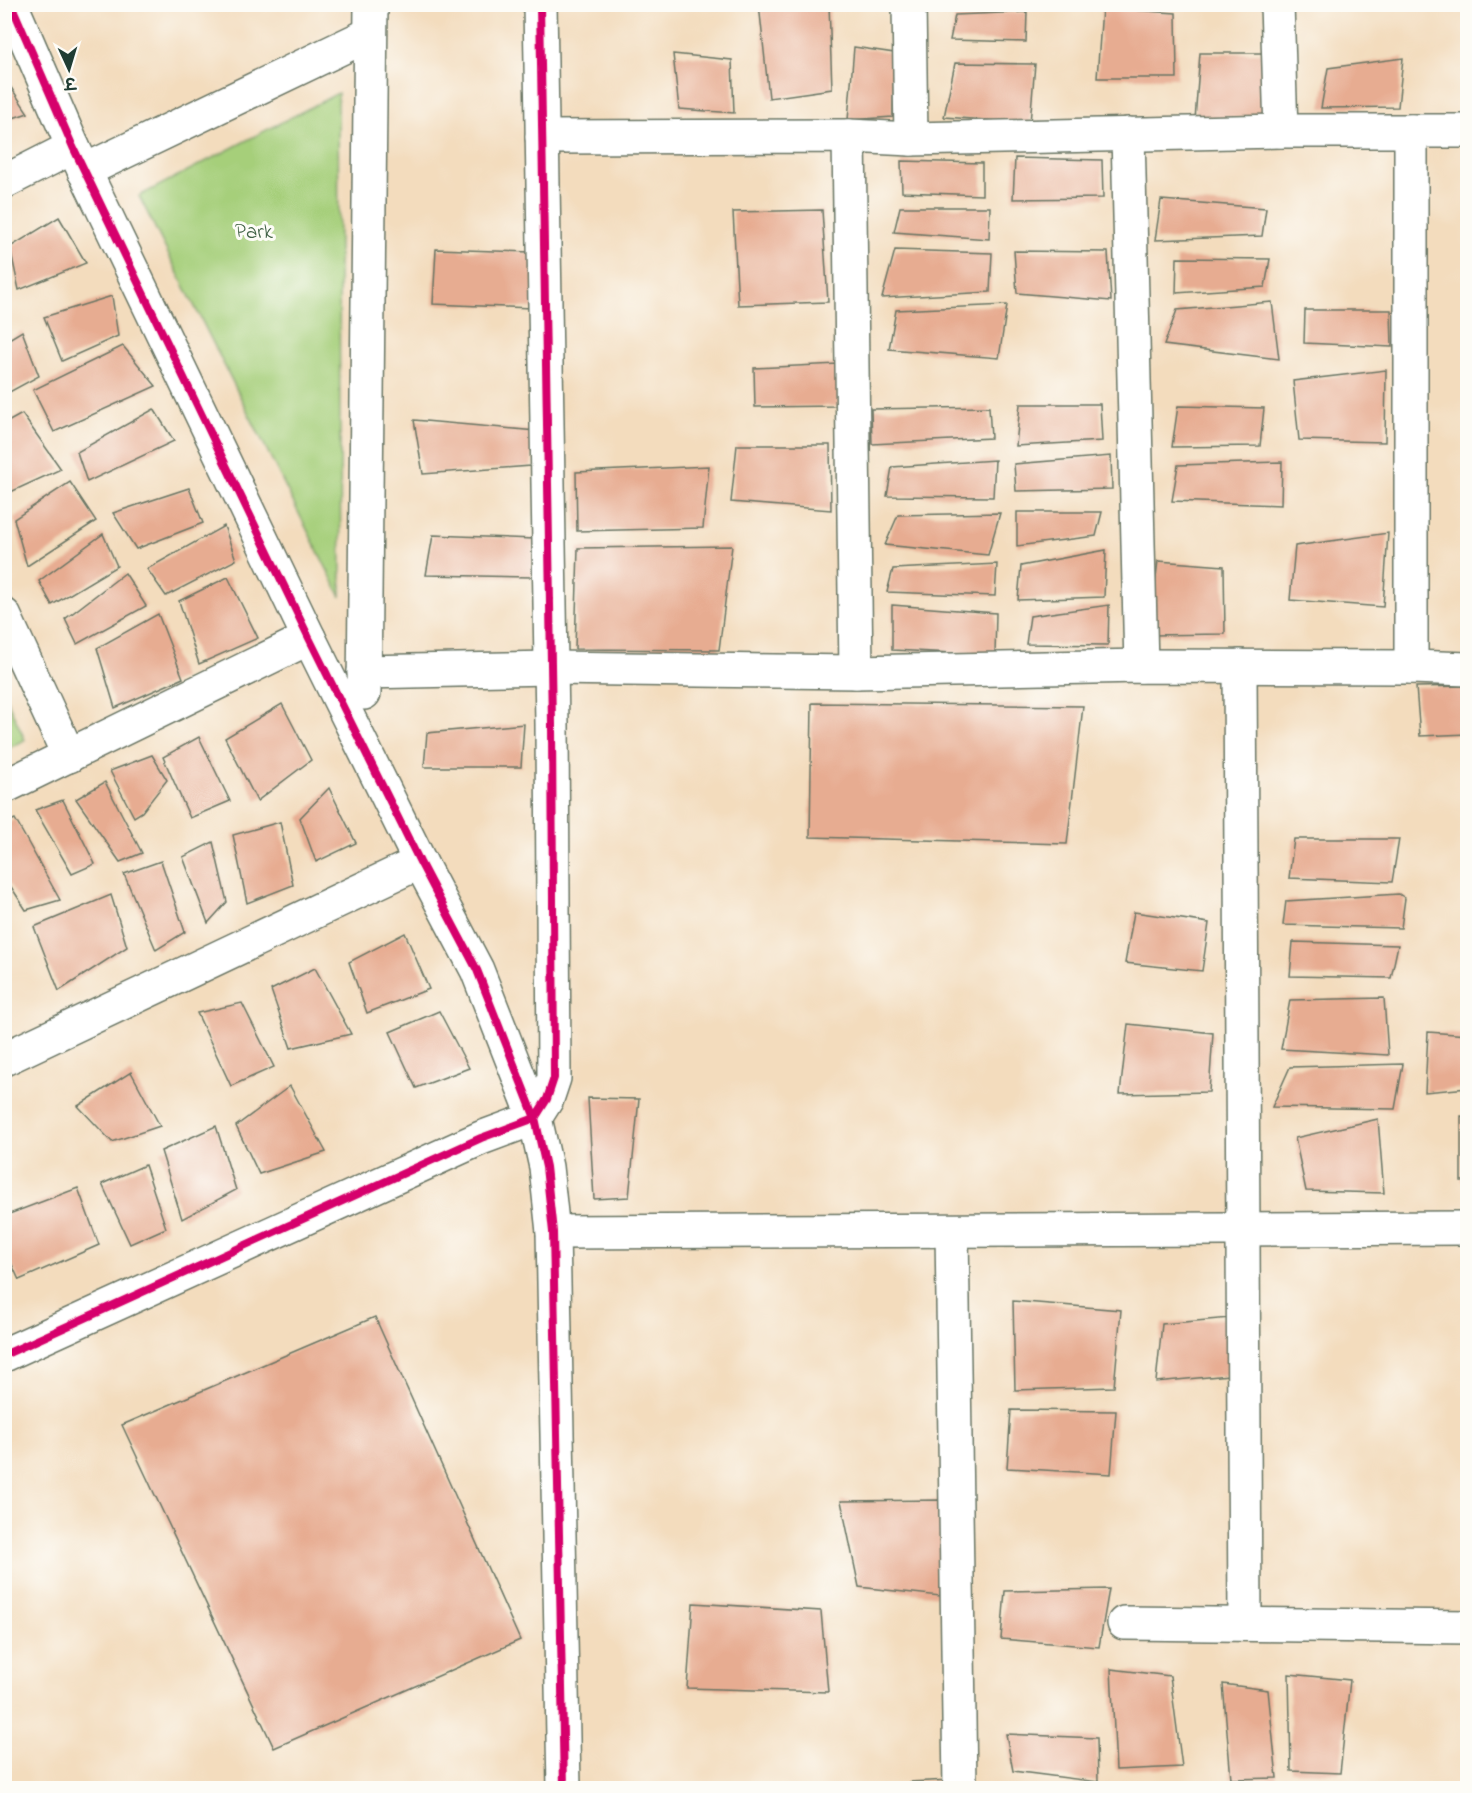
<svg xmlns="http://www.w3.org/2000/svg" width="1472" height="1793" viewBox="0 0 1472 1793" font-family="'Indie Flower','Playpen Sans Deva',sans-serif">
	<rect width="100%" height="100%" fill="#fdfcf7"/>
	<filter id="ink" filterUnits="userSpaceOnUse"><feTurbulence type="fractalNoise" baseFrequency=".0167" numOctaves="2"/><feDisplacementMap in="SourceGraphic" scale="12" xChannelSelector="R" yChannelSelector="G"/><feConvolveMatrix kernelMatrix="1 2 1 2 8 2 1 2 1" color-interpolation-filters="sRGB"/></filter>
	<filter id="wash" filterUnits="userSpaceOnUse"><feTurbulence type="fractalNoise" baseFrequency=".008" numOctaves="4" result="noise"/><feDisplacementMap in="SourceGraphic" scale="24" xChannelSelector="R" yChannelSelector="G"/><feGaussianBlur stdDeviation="1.35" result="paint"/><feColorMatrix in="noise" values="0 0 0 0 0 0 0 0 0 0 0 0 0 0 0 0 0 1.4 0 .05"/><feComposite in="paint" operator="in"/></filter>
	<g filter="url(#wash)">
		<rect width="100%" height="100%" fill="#f3dcbd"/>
		<g fill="#a6cf7a" stroke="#628657" stroke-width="1.5">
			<polygon points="338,93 341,597 139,196"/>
			<polygon points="5,696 25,740 5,750 4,750"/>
		</g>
		<g id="blocks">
			<g fill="#e7ac91">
				<polygon points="759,4 829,4 832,89 769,98"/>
				<polygon points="1102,8 1176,13 1177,78 1097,78"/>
				<polygon points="1027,12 1026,42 950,40 955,15"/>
				<polygon points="854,47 894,53 893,117 848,120"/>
				<polygon points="1200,53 1262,53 1265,117 1195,120"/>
				<polygon points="673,54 732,60 734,113 679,109"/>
				<polygon points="1403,58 1398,107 1321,108 1328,68"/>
				<polygon points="955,63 1035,64 1030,123 944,117"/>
				<polygon points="4,77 28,113 4,121"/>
				<polygon points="1015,158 1102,160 1103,198 1013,199"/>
				<polygon points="901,161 982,163 982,195 902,192"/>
				<polygon points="1161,200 1266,208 1262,236 1155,240"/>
				<polygon points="900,207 990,207 989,239 894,232"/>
				<polygon points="822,210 828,302 738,305 733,212"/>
				<polygon points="59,217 86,263 19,290 10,247"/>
				<polygon points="436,249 559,253 557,309 433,304"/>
				<polygon points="895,250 992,253 990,292 882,298"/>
				<polygon points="1014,251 1108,252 1111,301 1017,293"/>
				<polygon points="1177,258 1270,259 1265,287 1176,293"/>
				<polygon points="112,296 118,336 62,361 44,317"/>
				<polygon points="1272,302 1279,359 1164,345 1177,310"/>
				<polygon points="1007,305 999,358 889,349 896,310"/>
				<polygon points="1305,310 1391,310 1392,347 1304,343"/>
				<polygon points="22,331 39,376 4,395 4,342"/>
				<polygon points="123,346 156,386 54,432 33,390"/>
				<polygon points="838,364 838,406 755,407 754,368"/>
				<polygon points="1386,370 1385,442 1299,440 1293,381"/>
				<polygon points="1020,404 1100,404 1102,441 1016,446"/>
				<polygon points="1178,406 1264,408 1260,446 1172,447"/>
				<polygon points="989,407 991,438 872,444 871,409"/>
				<polygon points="154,409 174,441 87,482 77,452"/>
				<polygon points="22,414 61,469 4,495 4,424"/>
				<polygon points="414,420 536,431 531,466 423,474"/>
				<polygon points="737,445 830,445 831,510 731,502"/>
				<polygon points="1111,456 1112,489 1016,491 1014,464"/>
				<polygon points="995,460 993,497 887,496 892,467"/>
				<polygon points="1282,462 1281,505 1172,501 1178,465"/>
				<polygon points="709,466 703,528 577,531 576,472"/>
				<polygon points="70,482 96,521 27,566 14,519"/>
				<polygon points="189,488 203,523 136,549 113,513"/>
				<polygon points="1017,512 1102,512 1096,536 1017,546"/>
				<polygon points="1000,513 988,555 885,545 898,515"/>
				<polygon points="224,526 236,560 166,596 147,569"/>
				<polygon points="1388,533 1383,607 1290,600 1295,546"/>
				<polygon points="103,534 117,566 52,605 39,581"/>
				<polygon points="433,535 535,539 533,577 426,575"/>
				<polygon points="732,546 719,650 575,649 578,548"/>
				<polygon points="1106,550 1104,597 1018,600 1021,566"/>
				<polygon points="1158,561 1224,566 1225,634 1149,635"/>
				<polygon points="997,564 995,596 887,592 893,569"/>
				<polygon points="125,573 146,606 77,644 65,619"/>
				<polygon points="228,577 258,638 199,664 179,601"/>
				<polygon points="892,605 996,613 995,655 892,650"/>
				<polygon points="1109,605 1108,645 1026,644 1030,616"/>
				<polygon points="158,614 183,678 115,708 97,648"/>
				<polygon points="1468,686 1468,734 1420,736 1416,687"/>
				<polygon points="812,703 1083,706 1067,844 810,837"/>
				<polygon points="282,704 311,760 257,801 225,738"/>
				<polygon points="524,724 521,767 424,767 427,733"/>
				<polygon points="199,737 230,801 190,818 163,757"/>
				<polygon points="152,755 167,780 142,812 134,817 110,771"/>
				<polygon points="105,782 142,853 120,862 76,799"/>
				<polygon points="329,788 356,843 316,862 300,818"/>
				<polygon points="63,800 95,864 72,874 35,810"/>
				<polygon points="15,819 60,900 26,910 4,876 4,824"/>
				<polygon points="280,822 293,885 247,903 233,835"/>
				<polygon points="1294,839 1399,839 1392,882 1289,878"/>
				<polygon points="213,842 227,902 208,923 183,857"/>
				<polygon points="161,861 185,932 156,950 124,874"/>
				<polygon points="1399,894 1405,898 1401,928 1283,925 1286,901"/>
				<polygon points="111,895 127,947 59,991 34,927"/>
				<polygon points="1134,912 1209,923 1202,971 1125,963"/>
				<polygon points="405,933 429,989 367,1013 349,962"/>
				<polygon points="1293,942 1398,945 1391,978 1290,976"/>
				<polygon points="315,968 351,1034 291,1048 271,990"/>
				<polygon points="1384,998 1388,1055 1281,1049 1290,1000"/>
				<polygon points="242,1003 274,1067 231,1086 197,1013"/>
				<polygon points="439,1011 469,1068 416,1088 390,1032"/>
				<polygon points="1128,1024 1213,1033 1209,1092 1120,1094"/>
				<polygon points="1428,1032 1468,1035 1468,1088 1425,1092"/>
				<polygon points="1403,1064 1395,1109 1272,1107 1290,1067"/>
				<polygon points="131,1072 160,1126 112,1142 78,1106"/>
				<polygon points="290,1086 326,1152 259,1174 236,1126"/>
				<polygon points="588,1098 639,1099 629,1197 594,1199"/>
				<polygon points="1461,1116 1468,1117 1468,1181 1461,1181"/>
				<polygon points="1378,1119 1384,1193 1306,1191 1295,1138"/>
				<polygon points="216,1126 236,1190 182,1219 161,1151"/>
				<polygon points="145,1165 166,1228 130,1244 102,1184"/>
				<polygon points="78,1188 99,1245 19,1280 4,1247 4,1216"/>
				<polygon points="1013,1301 1121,1310 1114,1387 1015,1390"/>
				<polygon points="375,1317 520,1640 274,1748 122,1425"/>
				<polygon points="1230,1318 1229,1375 1156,1382 1162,1324"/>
				<polygon points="1011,1410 1116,1411 1111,1474 1007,1468"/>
				<polygon points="943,1500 940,1596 859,1587 841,1501"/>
				<polygon points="1109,1589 1099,1647 1001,1639 1005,1591"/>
				<polygon points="693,1603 821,1611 828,1692 687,1688"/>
				<polygon points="1111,1669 1170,1676 1182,1767 1116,1770"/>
				<polygon points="1289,1674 1350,1680 1340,1773 1291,1771"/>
				<polygon points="1223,1684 1268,1690 1277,1778 1231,1779"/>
				<polygon points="1006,1734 1097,1738 1098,1782 1013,1771"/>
				<polygon points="950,1780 950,1788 910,1788 909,1782"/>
			</g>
		</g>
	</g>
	<g filter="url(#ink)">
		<use href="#blocks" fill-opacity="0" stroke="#697564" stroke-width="1.5"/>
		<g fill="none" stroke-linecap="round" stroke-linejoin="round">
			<defs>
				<g id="minor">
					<polyline points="11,4 73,147 309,638 420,862 477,970 535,1118 546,1167 553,1232 564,1788"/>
					<polyline points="909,4 911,139"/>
					<polyline points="1277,4 1281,131"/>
					<polyline points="1128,134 1141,666"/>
					<polyline points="849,136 856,672"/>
					<polyline points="542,137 849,136 911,139 1281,131 1468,131"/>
					<polyline points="84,171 370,34"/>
					<polyline points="4,182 73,147"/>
					<polyline points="4,615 69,756"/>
					<polyline points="1240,666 1245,1624"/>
					<polyline points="1411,667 1411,131"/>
					<polyline points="364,672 551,668 856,672 1141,666 1411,667 1468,669"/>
					<polyline points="364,693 371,4"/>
					<polyline points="4,787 309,638"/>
					<polyline points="4,1059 420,862"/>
					<polyline points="952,1231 960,1788"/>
					<polyline points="553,1232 1468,1228"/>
					<polyline points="1124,1623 1468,1627"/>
				</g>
				<polyline id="tertiary" points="4,1355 481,1138 535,1118 547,1099 554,1078 552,724 540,4"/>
			</defs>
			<use href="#minor" stroke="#697564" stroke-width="36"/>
			<use href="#tertiary" stroke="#697564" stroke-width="36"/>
			<use href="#minor" stroke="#fff" stroke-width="33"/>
			<use href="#tertiary" stroke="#fff" stroke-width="33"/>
			<defs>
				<g id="cycleway">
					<polyline points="11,4 73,147 309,638 420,862 477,970 535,1118 546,1167 553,1232 564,1788"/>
					<polyline points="4,1355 481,1138 535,1118 547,1099 554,1078 552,724 540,4"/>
				</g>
			</defs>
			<use href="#cycleway" stroke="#fdfcf7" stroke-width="11"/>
			<use href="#cycleway" stroke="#d6006c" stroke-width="8"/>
		</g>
	</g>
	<g text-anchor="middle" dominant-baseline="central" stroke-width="6" stroke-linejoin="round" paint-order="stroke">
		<g font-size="21" fill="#416246" stroke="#fdfcf7">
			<text x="254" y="233">Park</text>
		</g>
	</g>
	<rect width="1472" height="1793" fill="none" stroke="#fdfcf7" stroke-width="24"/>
	<g transform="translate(69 69) rotate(176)" stroke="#fdfcf7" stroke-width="4.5" paint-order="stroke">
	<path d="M0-4.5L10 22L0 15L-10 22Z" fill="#1f3d34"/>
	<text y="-9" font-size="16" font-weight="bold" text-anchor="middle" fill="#1f3d34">उ</text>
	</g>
</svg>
